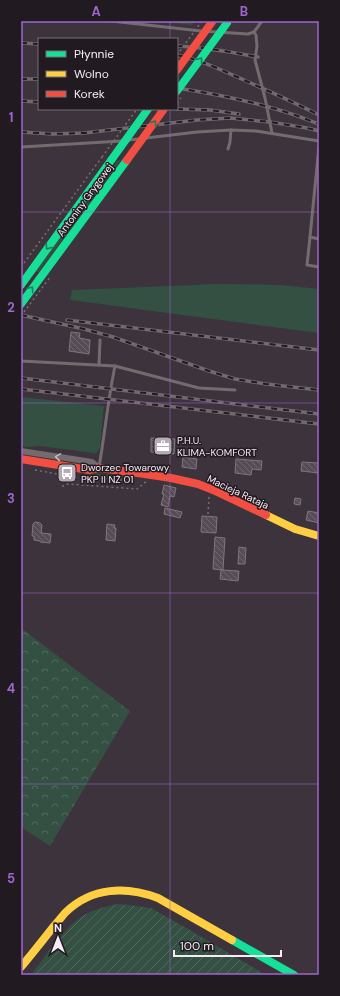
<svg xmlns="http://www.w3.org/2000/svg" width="340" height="996" viewBox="0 0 340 996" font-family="'DM Sans',sans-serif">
	<defs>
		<pattern id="forest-crowns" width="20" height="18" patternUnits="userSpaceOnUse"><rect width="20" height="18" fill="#345043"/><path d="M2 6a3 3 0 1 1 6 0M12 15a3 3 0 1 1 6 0" fill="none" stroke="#52695f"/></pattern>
		<pattern id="garden-furrows" width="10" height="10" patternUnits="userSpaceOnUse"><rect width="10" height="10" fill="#345043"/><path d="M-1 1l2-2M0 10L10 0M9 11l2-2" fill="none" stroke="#52695f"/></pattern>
		<pattern id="building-back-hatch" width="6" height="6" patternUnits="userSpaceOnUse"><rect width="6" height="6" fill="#574c56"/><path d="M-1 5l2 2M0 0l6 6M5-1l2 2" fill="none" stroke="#70666f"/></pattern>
	</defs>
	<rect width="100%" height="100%" fill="#3c333c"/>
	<g fill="#345043">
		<polygon points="155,21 194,21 192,25"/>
		<polygon points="118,160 121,160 39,272 35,272"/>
		<polygon points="217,284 281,285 319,289 319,333 70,300 72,290"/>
		<polygon points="21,397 104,406 100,447 98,451 95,454 94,453 40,446 28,447 21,446"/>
		<polygon points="93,473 130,477 121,479 87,476 87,474"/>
	</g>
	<polygon fill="url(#forest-crowns)" points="21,628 130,711 50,846 21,827"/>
	<path fill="url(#garden-furrows)" d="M117 904 129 905 151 908 188 929 266 975H31C46 956 64 927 84 915 94 909 105 907 117 904Z"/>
	<g fill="url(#building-back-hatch)" stroke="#7e767d">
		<polygon points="71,332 80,333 79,338 90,340 89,354 69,351"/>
		<polygon points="151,438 175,439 174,454 151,452"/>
		<polygon points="183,457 197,459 196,469 182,467"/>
		<polygon points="236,459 262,461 261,470 252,469 251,475 235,473"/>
		<polygon points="302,462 319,463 319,473 301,471"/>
		<polygon points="164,485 176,488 174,497 170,496 168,507 161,505 164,494 162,494"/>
		<polygon points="295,498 301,499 300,505 294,504"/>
		<polygon points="165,508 182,512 180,518 164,514"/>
		<polygon points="308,511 319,513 319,523 306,520"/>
		<polygon points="202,516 217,517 216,533 201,532"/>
		<polygon points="35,522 40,523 42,525 41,533 51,534 50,543 40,542 40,541 34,540 34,536 32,536 33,524"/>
		<polygon points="107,524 115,525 114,528 116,528 115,541 106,540"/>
		<polygon points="215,537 225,538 223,570 213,569"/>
		<polygon points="239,547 246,548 245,564 238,564"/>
		<polygon points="221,570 239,571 238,581 220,579"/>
	</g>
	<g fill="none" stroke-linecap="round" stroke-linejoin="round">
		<g stroke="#787074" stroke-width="1.5" stroke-dasharray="2 3" stroke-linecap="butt">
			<polyline points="236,22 237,21"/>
			<polyline points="21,267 102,157"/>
			<polyline points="35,470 63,475 78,477"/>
			<polyline points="90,478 121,480 126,479"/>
			<polyline points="62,486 64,486 68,484 137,489 147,481"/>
			<polyline points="208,514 209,497"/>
		</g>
		<g stroke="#746b6f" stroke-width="3">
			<polyline points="111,21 201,31 248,34 254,32 262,21"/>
			<polyline points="254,32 256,35 257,46 255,60 265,98 272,133"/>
			<polyline points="146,138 197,132 231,130"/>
			<polyline points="128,140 140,139"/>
			<polyline points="319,146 310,237 319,239"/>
			<polyline points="21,147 122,141"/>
			<polyline points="228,149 230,142 231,130 256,131 319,141"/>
			<polyline points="310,237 307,265 319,267"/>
			<polyline points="21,361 115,366"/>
			<polyline points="99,365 100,340"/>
			<path d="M99 467C105 433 108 399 115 366L199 388 235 390"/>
		</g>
		<polyline stroke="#746b6f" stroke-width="6" points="21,451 92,462 99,468"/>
		<g stroke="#16e098" stroke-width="8">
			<polyline points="21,285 112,159"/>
			<polyline points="21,304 127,160"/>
			<polyline points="232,940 294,975"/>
		</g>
		<g stroke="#ffcf43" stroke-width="8">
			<polyline points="266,515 295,529 319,536"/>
			<path d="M21 967C32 954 43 940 54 926 58 922 62 916 66 912 92 887 126 886 158 898L232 940"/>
		</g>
		<polyline stroke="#f24e42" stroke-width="8" points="21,459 89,470 99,468 138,473 171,478 198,484 213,490 266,515"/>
		<defs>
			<g id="rail">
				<polyline points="21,43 39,44"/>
				<path d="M177 46C204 47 231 52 258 57"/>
				<path d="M177 55C201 60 224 71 246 81 271 92 295 103 319 115"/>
				<polyline points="21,79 39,79"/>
				<path d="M177 88C209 93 241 99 272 108 288 112 303 118 319 124"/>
				<polyline points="21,101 39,102"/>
				<polyline points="177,109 210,110 239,114"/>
				<polyline points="21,132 53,134 84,133 197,120 230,118 270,122 307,128 319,131"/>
				<polyline points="21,315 84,329 113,337 209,371 235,379 266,384 319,390"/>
				<polyline points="67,320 319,350"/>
				<polyline points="21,378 319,414"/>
				<polyline points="21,389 319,424"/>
			</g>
		</defs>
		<use href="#rail" stroke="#72696f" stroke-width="3.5"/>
		<use href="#rail" stroke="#221a21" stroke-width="2" stroke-dasharray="6" stroke-linecap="butt"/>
		<g stroke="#787074" stroke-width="1.5" stroke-dasharray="2 3" stroke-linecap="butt">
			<polyline points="177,55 202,21"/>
			<polyline points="177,103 181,98"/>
			<polyline points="102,157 137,109"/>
			<polyline points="21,316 51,276"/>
		</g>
		<g stroke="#16e098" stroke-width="8">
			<polyline points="177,91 227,23"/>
			<polyline points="112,159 148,109"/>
		</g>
		<g stroke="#f24e42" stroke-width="8">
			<polyline points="177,70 212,22"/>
			<polyline points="127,160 164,109"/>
		</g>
	</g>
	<defs><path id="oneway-chevron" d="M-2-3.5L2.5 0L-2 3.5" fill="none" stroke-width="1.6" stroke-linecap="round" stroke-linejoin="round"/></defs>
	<g stroke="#1c7d5c">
		<use href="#oneway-chevron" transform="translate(200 60) rotate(-54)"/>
		<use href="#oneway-chevron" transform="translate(154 123) rotate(-54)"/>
		<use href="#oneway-chevron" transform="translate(48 247) rotate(125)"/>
		<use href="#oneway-chevron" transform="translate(31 289) rotate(-54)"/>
	</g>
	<use stroke="#c2b8bf" href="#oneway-chevron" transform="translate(58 457) rotate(-171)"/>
	<path fill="none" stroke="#a065cf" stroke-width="1" stroke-opacity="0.55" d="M170 21V39M170 109V975M21 212H319M21 403H319M21 593H319M21 784H319"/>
	<defs>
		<symbol id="office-square" viewBox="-11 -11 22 22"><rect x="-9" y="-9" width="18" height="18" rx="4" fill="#b5abb4" stroke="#221a21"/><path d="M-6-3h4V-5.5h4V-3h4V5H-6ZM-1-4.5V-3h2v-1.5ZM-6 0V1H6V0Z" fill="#fff"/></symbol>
		<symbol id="bus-square" viewBox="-11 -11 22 22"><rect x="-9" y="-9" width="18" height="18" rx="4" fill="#b5abb4" stroke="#221a21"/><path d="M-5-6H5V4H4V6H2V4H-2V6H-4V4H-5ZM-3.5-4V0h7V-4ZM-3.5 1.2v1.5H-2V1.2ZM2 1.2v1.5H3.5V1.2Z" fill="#fff"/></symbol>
	</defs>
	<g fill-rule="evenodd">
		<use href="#office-square" x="152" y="435" width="22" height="22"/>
		<use href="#bus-square" x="56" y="462" width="22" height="22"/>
	</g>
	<g text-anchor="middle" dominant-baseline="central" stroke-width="3" stroke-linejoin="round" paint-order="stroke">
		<g font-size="10" fill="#f6ebf5" stroke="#221a21">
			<text transform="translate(85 200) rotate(-54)">Antoniny Grygowej</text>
			<text transform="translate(238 492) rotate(25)">Macieja Rataja</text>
		</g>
		<g font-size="10" fill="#f6ebf5" stroke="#221a21" text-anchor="start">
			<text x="177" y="440">P.H.U.<tspan x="177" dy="12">KLIMA-KOMFORT</tspan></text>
			<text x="81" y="467">Dworzec Towarowy<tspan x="81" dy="12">PKP II NŻ 01</tspan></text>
		</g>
	</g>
	<rect width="340" height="996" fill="none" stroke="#221a21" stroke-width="44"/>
	<rect x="38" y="38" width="140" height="72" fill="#221a21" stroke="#776e76"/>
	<rect x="46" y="51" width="20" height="6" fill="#16e098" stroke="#776e76"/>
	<text x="74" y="58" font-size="12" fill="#f6ebf5">Płynnie</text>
	<rect x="46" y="71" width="20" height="6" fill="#ffcf43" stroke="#776e76"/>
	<text x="74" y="78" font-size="12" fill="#f6ebf5">Wolno</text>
	<rect x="46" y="91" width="20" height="6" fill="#f24e42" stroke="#776e76"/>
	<text x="74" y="98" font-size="12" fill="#f6ebf5">Korek</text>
	<g transform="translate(58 938)" stroke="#221a21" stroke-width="3" paint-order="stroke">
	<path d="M0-3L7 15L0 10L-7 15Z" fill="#f6ebf5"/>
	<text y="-6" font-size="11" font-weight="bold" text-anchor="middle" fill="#f6ebf5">N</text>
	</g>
	<path d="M174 950v6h107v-6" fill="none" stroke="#f6ebf5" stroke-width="2"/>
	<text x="180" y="950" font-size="12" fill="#f6ebf5" stroke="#221a21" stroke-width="3" paint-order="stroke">100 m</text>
	<rect x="22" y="22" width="296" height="952" fill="none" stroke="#a065cf" stroke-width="1.5"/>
	<g font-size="13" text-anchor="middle" font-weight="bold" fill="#a065cf">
		<text x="96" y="16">A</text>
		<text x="244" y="16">B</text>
		<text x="11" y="122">1</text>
		<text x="11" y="312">2</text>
		<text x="11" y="503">3</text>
		<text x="11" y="693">4</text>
		<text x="11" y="883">5</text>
	</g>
</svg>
